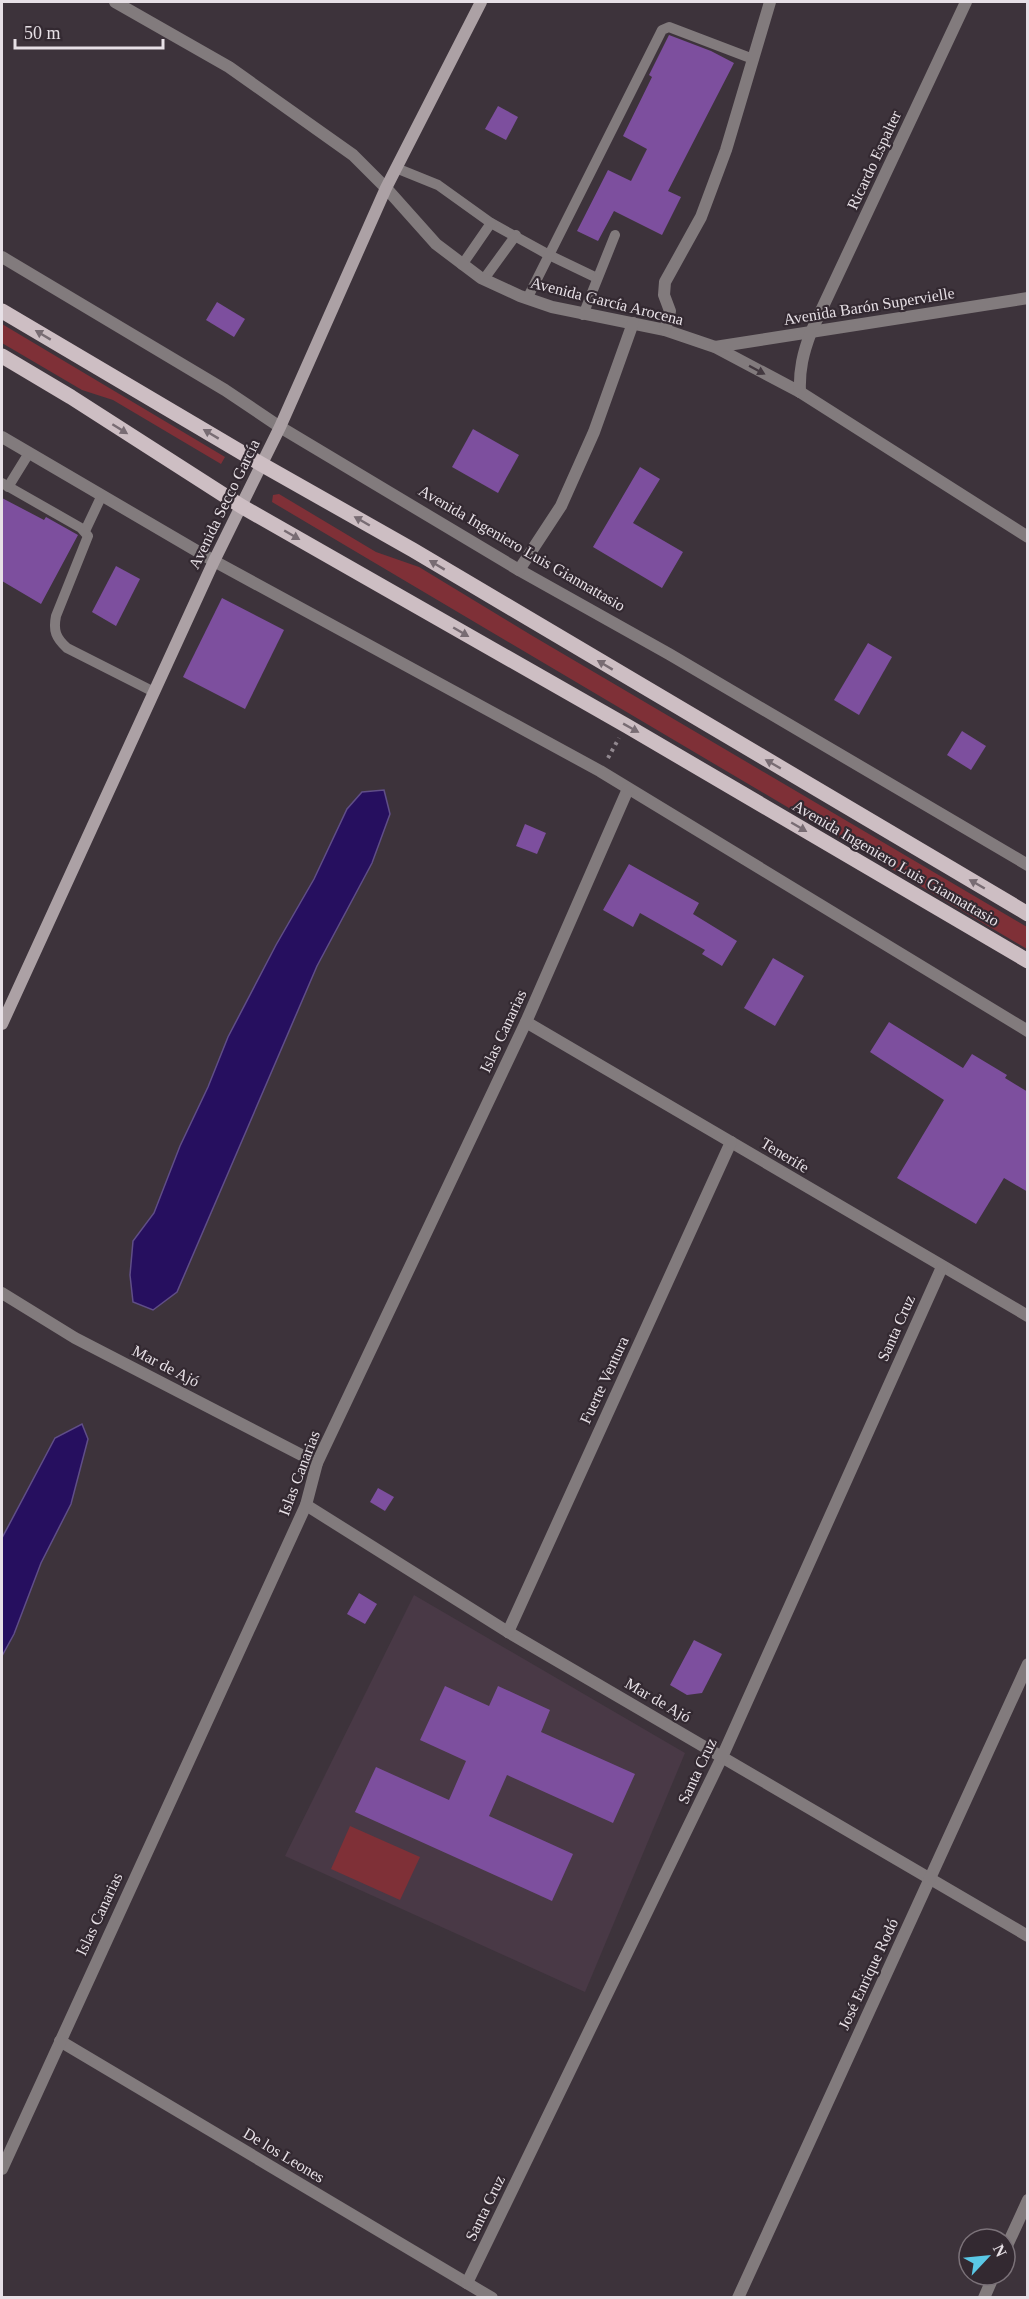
<svg xmlns="http://www.w3.org/2000/svg" width="1029" height="2299" viewBox="0 0 1029 2299" font-family="Georgia,serif">
	<rect width="100%" height="100%" fill="#3d333b"/>
	<polygon fill="#493946" points="414,1595 685,1753 585,1992 285,1856"/>
	<g fill="#7f3037">
		<polygon points="2,324 225,457 221,464 113,400 82,390 2,343"/>
		<polygon points="279,494 376,552 419,567 531,635 1027,927 1027,949 272,502 273,495"/>
		<polygon points="350,1826 420,1857 400,1900 331,1869"/>
	</g>
	<g fill="#260f5f" stroke="#604e88" stroke-width="1.5">
		<polygon points="384,790 390,814 372,863 317,966 177,1292 153,1310 133,1302 130,1275 133,1241 154,1213 180,1146 208,1087 228,1037 276,945 314,879 347,809 362,792"/>
		<polygon points="82,1424 88,1439 71,1504 41,1563 14,1634 2,1656 2,1538 55,1438"/>
	</g>
	<g fill="#7d4f9e">
		<polygon points="669,35 711,51 734,63 668,191 681,197 662,235 614,211 598,241 577,231 608,170 631,181 647,149 623,136 652,77 649,75"/>
		<polygon points="498,106 518,117 506,140 485,129"/>
		<polygon points="217,302 245,319 234,337 206,320"/>
		<polygon points="473,429 519,455 498,493 452,467"/>
		<polygon points="640,467 660,479 633,523 683,552 662,588 593,547"/>
		<polygon points="2,498 44,520 46,517 78,535 41,604 2,581"/>
		<polygon points="116,566 140,579 116,626 92,612"/>
		<polygon points="222,598 284,630 245,709 183,677"/>
		<polygon points="868,643 892,657 859,715 834,700"/>
		<polygon points="962,731 986,746 971,770 947,755"/>
		<polygon points="525,824 546,833 537,854 516,846"/>
		<polygon points="629,864 699,903 693,914 737,941 722,966 702,954 705,950 640,913 633,927 603,910"/>
		<polygon points="773,958 804,976 775,1026 744,1008"/>
		<polygon points="889,1022 963,1068 972,1054 1007,1075 1005,1078 1028,1092 1028,1192 1004,1178 976,1224 897,1178 944,1100 870,1052"/>
		<polygon points="378,1488 394,1497 385,1511 370,1502"/>
		<polygon points="359,1593 377,1604 365,1624 347,1614"/>
		<polygon points="694,1640 722,1654 702,1693 687,1695 670,1685"/>
		<polygon points="445,1686 489,1706 498,1686 550,1710 541,1732 635,1774 613,1823 507,1775 489,1816 573,1854 552,1901 355,1812 376,1767 449,1800 466,1761 420,1740"/>
	</g>
	<g fill="none" stroke-linecap="round" stroke-linejoin="round">
		<polyline stroke="#928990" stroke-width="4" stroke-dasharray="3 4.5" stroke-linecap="butt" points="608,758 619,738"/>
		<g stroke="#827b7d" stroke-width="10">
			<polyline points="396,168 438,185 491,223 549,255 597,278"/>
			<polyline points="462,265 491,223"/>
			<polyline points="484,279 516,235"/>
			<polyline points="527,299 662,30 669,27 753,59"/>
			<polyline points="583,315 615,235"/>
			<path d="M2 483 81 528 88 536 56 616C53 631 56 638 67 648L154 692"/>
			<polyline points="8,487 29,453"/>
			<polyline points="85,531 102,495"/>
		</g>
		<g stroke="#827b7d" stroke-width="12">
			<polyline points="115,2 229,67 353,155 386,188 436,244 481,278 520,296 552,307 665,330 715,347 800,392 1028,537"/>
			<polyline points="2,257 225,390 280,427 519,570 669,654 1028,865"/>
			<polyline points="665,330 670,311 664,295 665,282 701,217 726,150 770,2"/>
			<polyline points="715,347 1028,298"/>
			<path d="M800 392C799 370 803 353 811 332L966 2"/>
			<polyline points="2,437 214,561 600,771 1028,1031"/>
			<polyline points="519,570 561,506 594,432 633,323"/>
			<polyline points="526,1022 1028,1316"/>
			<polyline points="2,1293 75,1338 317,1463"/>
			<polyline points="306,1505 508,1632 1028,1936"/>
			<polyline points="508,1632 731,1142"/>
			<polyline points="60,2041 492,2298"/>
			<polyline points="2,2169 306,1505 317,1463 526,1022 628,789"/>
			<polyline points="1005,2250 1028,2200"/>
			<polyline points="467,2283 722,1757 942,1267"/>
			<polyline points="738,2298 1028,1664"/>
			<polyline points="984,2298 994,2275"/>
		</g>
		<polyline stroke="#aca1a5" stroke-width="12" points="2,1024 214,561 280,427 386,188 481,2"/>
		<g stroke="#cdbec3" stroke-width="15">
			<polyline points="2,311 261,464 413,550 1028,914"/>
			<polyline points="2,356 71,397 241,506 627,726 1028,961"/>
		</g>
	</g>
	<defs><path id="oneway-solid" d="M-6-.8H1V-3.2L6.5 0L1 3.2V.8H-6Z" transform="scale(1.5)"/></defs>
	<g fill="#786c73">
		<use href="#oneway-solid" transform="translate(43 335) rotate(-149)"/>
		<use href="#oneway-solid" transform="translate(120 429) rotate(32)"/>
		<use href="#oneway-solid" transform="translate(211 434) rotate(-149)"/>
		<use href="#oneway-solid" transform="translate(362 521) rotate(-150)"/>
		<use href="#oneway-solid" transform="translate(292 535) rotate(30)"/>
		<use href="#oneway-solid" transform="translate(437 565) rotate(-149)"/>
		<use href="#oneway-solid" transform="translate(461 632) rotate(30)"/>
		<use href="#oneway-solid" transform="translate(605 665) rotate(-149)"/>
		<use href="#oneway-solid" transform="translate(631 728) rotate(29)"/>
		<use href="#oneway-solid" transform="translate(773 764) rotate(-150)"/>
		<use href="#oneway-solid" transform="translate(799 827) rotate(30)"/>
		<use href="#oneway-solid" transform="translate(977 884) rotate(-150)"/>
	</g>
	<use fill="#433940" href="#oneway-solid" transform="translate(757 370) rotate(28)"/>
	<g text-anchor="middle" dominant-baseline="central" stroke-width="4.5" stroke-linejoin="round" paint-order="stroke">
		<g font-size="16" fill="#e7e0e6" stroke="#332931">
			<text transform="translate(874 160) rotate(-65)">Ricardo Espalter</text>
			<text transform="translate(607 301) rotate(14)">Avenida García Arocena</text>
			<text transform="translate(869 306) rotate(-9)">Avenida Barón Supervielle</text>
			<text transform="translate(224 504) rotate(-64)">Avenida Secco García</text>
			<text transform="translate(522 548) rotate(30)">Avenida Ingeniero Luis Giannattasio</text>
			<text transform="translate(896 863) rotate(30)">Avenida Ingeniero Luis Giannattasio</text>
			<text transform="translate(503 1031) rotate(-65)">Islas Canarias</text>
			<text transform="translate(785 1155) rotate(31)">Tenerife</text>
			<text transform="translate(896 1328) rotate(-66)">Santa Cruz</text>
			<text transform="translate(166 1366) rotate(27)">Mar de Ajó</text>
			<text transform="translate(604 1380) rotate(-65)">Fuerte Ventura</text>
			<text transform="translate(299 1473) rotate(-69)">Islas Canarias</text>
			<text transform="translate(658 1700) rotate(30)">Mar de Ajó</text>
			<text transform="translate(697 1771) rotate(-65)">Santa Cruz</text>
			<text transform="translate(99 1914) rotate(-65)">Islas Canarias</text>
			<text transform="translate(868 1974) rotate(-65)">José Enrique Rodó</text>
			<text transform="translate(284 2155) rotate(31)">De los Leones</text>
			<text transform="translate(485 2208) rotate(-64)">Santa Cruz</text>
		</g>
	</g>
	<rect width="1029" height="2299" fill="none" stroke="#e7e0e6" stroke-width="6"/>
	<g transform="translate(987 2257) rotate(64)"><circle r="28" fill="#332931" stroke="#7b7279" stroke-width="1.5"/>
	<path d="M0-4.5L10 22L0 15L-10 22Z" fill="#5ac8e6"/>
	<text y="-9" font-size="16" font-weight="bold" text-anchor="middle" fill="#e7e0e6">N</text>
	</g>
	<path d="M15 39v9h148v-9" fill="none" stroke="#e7e0e6" stroke-width="3"/>
	<text x="24" y="39" font-size="18" fill="#e7e0e6" stroke="#332931" stroke-width="4.5" paint-order="stroke">50 m</text>
</svg>
